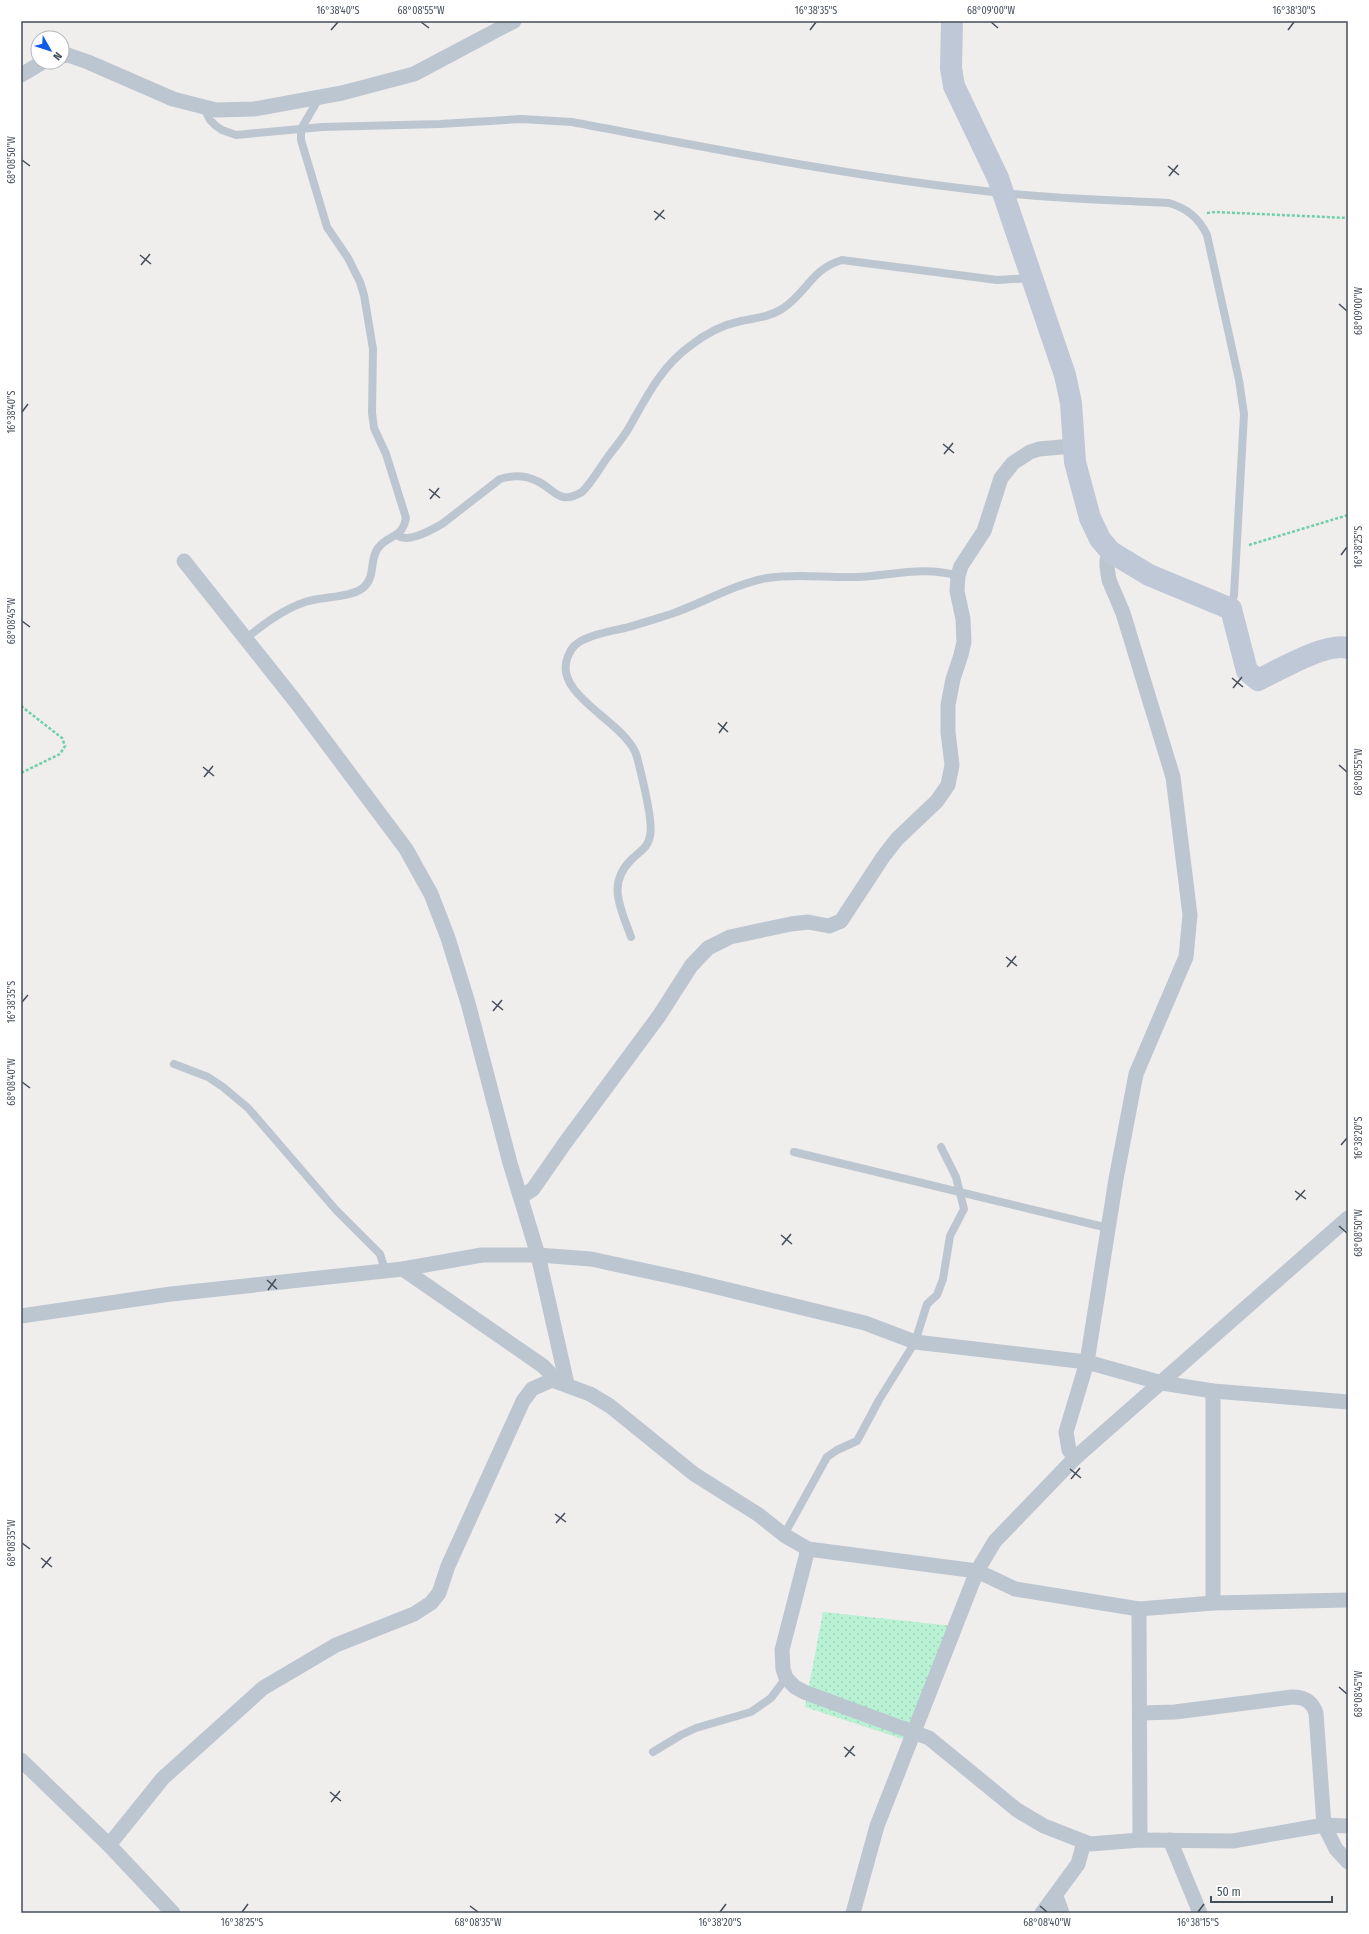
<svg xmlns="http://www.w3.org/2000/svg" width="1369" height="1934" viewBox="0 0 1369 1934" font-family="'Fira Sans Condensed',sans-serif">
	<defs>
		<pattern id="park-dots" width="8" height="8" patternUnits="userSpaceOnUse"><rect width="8" height="8" fill="#b8f1d3"/><path d="M2 2h.1M6 6h.1" fill="none" stroke="#9fd0b7" stroke-width="1.8" stroke-linecap="round"/></pattern>
	</defs>
	<rect width="100%" height="100%" fill="#f0eded"/>
	<polygon fill="url(#park-dots)" points="823,1612 962,1627 912,1742 805,1707"/>
	<g fill="none" stroke-linecap="round" stroke-linejoin="round">
		<g stroke="#6ed0a9" stroke-width="2.5" stroke-dasharray="3 2" stroke-linecap="butt">
			<polyline points="1207,213 1215,212 1348,218"/>
			<polyline points="1249,545 1348,515"/>
			<polyline points="21,706 62,738 65,746 60,754 21,773"/>
		</g>
		<g stroke="#bcc6d0" stroke-width="8">
			<path d="M203 106 210 120 216 126 222 130 236 135 322 127 440 124 521 119 572 122C715 149 858 178 1003 193 1058 199 1114 200 1169 203 1187 208 1199 218 1207 235L1239 380 1244 414 1234 595 1231 608"/>
			<path d="M397 535C408 544 431 530 442 524L500 479C513 475 525 475 537 481 555 489 558 506 582 492 592 482 599 469 607 458 615 447 624 437 630 426 647 396 662 366 690 346 705 334 722 325 741 321 756 318 769 317 782 309 807 293 811 269 842 260L997 280 1031 278"/>
			<path d="M245 639C264 624 282 610 305 602 322 596 352 598 364 587 376 576 369 560 378 548 389 534 402 539 406 518L386 454 374 428 372 413 373 349 364 295 360 282 348 258 327 227 301 140V129L319 98"/>
			<path d="M631 937C621 908 606 884 632 859 640 851 648 848 650 836 654 822 641 773 637 757 628 722 551 696 568 656 571 648 577 642 585 639 598 633 612 631 625 628 640 624 655 619 671 614 703 603 734 584 767 578 797 573 826 578 856 577 889 576 925 565 958 576"/>
			<polyline points="174,1064 208,1077 223,1087 248,1108 336,1210 380,1254 385,1270"/>
			<polyline points="794,1152 1108,1228"/>
			<polyline points="784,1535 827,1457 837,1450 857,1441 879,1400 915,1342 927,1304 937,1295 943,1279 950,1236 964,1209 956,1177 941,1147"/>
			<polyline points="653,1752 681,1735 696,1728 751,1712 771,1698 786,1678"/>
		</g>
		<g stroke="#bcc6d0" stroke-width="15">
			<polyline points="62,56 68,55 88,62 173,99 216,110 254,109 342,93 414,74 514,21"/>
			<polyline points="21,75 43,62"/>
			<polyline points="184,561 296,702 406,849 431,894 448,938 468,1003 510,1163 538,1255 567,1384"/>
			<polyline points="521,1197 533,1189 565,1143 659,1016 691,966 708,948 730,937 791,924 808,922 829,926 841,921 883,857 897,839 937,801 948,785 952,765 948,732 948,705 953,679 961,655 964,642 963,619 957,591 958,576 961,566 984,531 1001,478 1013,463 1030,452 1039,449 1073,446"/>
			<polyline points="403,1269 543,1366 549,1372 552,1380"/>
			<polyline points="21,1316 171,1294 403,1269 482,1255 538,1255 591,1259 688,1280 865,1323 915,1342 1087,1362 1162,1383 1213,1391 1348,1402"/>
			<polyline points="1075,1458 1069,1450 1066,1432 1087,1362 1116,1179 1136,1074 1186,957 1190,915 1173,777 1123,613 1109,580 1107,567 1107,560 1111,552"/>
			<polyline points="808,1549 782,1650 783,1669 786,1678 795,1687 804,1692 929,1738 1017,1810 1044,1826 1090,1844 1140,1840 1233,1841 1324,1825 1348,1826"/>
			<polyline points="1213,1603 1213,1391"/>
			<polyline points="1139,1609 1140,1840"/>
			<path d="M1140 1713 1175 1712 1292 1697C1304 1697 1312 1701 1316 1713L1324 1825 1336 1849 1348 1862"/>
			<polyline points="21,1760 109,1845 173,1913"/>
			<polyline points="1170,1840 1200,1913"/>
			<polyline points="109,1845 163,1778 263,1688 336,1645 414,1614 431,1603 439,1593 448,1566 523,1401 532,1389 552,1380 590,1394 610,1406 694,1474 759,1515 784,1535 808,1549 977,1571 1015,1589 1139,1609 1213,1603 1348,1600"/>
			<polyline points="1056,1896 1062,1913"/>
			<polyline points="853,1913 877,1826 977,1571 995,1541 1075,1458 1348,1218"/>
			<polyline points="1042,1913 1078,1864 1084,1842"/>
		</g>
		<path stroke="#bec8d7" stroke-width="22" d="M952 21 951 68 954 86 998 178 1065 375 1071 403 1075 462 1090 518 1100 539 1111 552 1149 575 1231 609 1247 671 1258 680C1279 670 1326 642 1348 648"/>
	</g>
	<path fill="none" stroke="#444e5b" stroke-width="1.5" d="M421 22 429 28M991 22 998 28M331 30 338 22M810 30 816 22M1288 30 1294 22M22 160 30 166M1168 166 1179 175M1169 176 1178 165M654 211 665 219M655 220 664 210M140 255 151 264M141 265 150 254M1339 304 1347 311M22 412 28 404M943 444 954 453M944 454 953 443M429 489 440 498M430 499 439 488M1341 555 1347 547M22 621 30 627M1232 678 1243 687M1233 688 1242 677M718 723 728 732M719 733 727 722M1339 765 1347 772M203 767 214 776M204 777 213 766M1006 957 1017 966M1007 967 1016 956M492 1001 503 1010M22 1002 28 995M493 1011 502 1000M22 1082 30 1088M1341 1145 1347 1138M1295 1191 1306 1199M1296 1200 1305 1190M1339 1226 1347 1233M781 1235 792 1244M782 1245 791 1234M267 1280 277 1289M268 1290 276 1279M1070 1469 1081 1478M1071 1479 1080 1468M555 1514 566 1522M556 1523 565 1513M22 1543 30 1549M41 1558 52 1567M42 1568 51 1557M1339 1687 1347 1694M844 1747 855 1756M845 1757 854 1746M330 1792 341 1801M331 1802 340 1791M470 1906 478 1912M1040 1906 1047 1912M242 1912 248 1904M720 1912 726 1904M1198 1912 1204 1904"/>
	<rect width="1369" height="1934" fill="none" stroke="#ffffff" stroke-width="44"/>
	<g transform="translate(50 50) rotate(129)"><circle r="19" fill="#ffffff" stroke="#b4b8bd"/>
	<path d="M0-3L7 15L0 10L-7 15Z" fill="#105ae7"/>
	<text y="-6" font-size="11" font-weight="bold" text-anchor="middle" fill="#444e5b">N</text>
	</g>
	<path d="M1211 1896v6h121v-6" fill="none" stroke="#444e5b" stroke-width="2"/>
	<text x="1217" y="1896" font-size="12" fill="#444e5b" stroke="#ffffff" stroke-width="3" paint-order="stroke">50 m</text>
	<rect x="22" y="22" width="1325" height="1890" fill="none" stroke="#444e5b" stroke-width="1.5"/>
	<g font-size="10" text-anchor="middle" fill="#444e5b">
		<text x="338" y="14">16°38'40"S</text>
		<text x="421" y="14">68°08'55"W</text>
		<text x="816" y="14">16°38'35"S</text>
		<text x="991" y="14">68°09'00"W</text>
		<text x="1294" y="14">16°38'30"S</text>
		<text transform="translate(11 160) rotate(-90)" y="4">68°08'50"W</text>
		<text transform="translate(1358 311) rotate(-90)" y="4">68°09'00"W</text>
		<text transform="translate(11 412) rotate(-90)" y="4">16°38'40"S</text>
		<text transform="translate(1358 547) rotate(-90)" y="4">16°38'25"S</text>
		<text transform="translate(11 621) rotate(-90)" y="4">68°08'45"W</text>
		<text transform="translate(1358 772) rotate(-90)" y="4">68°08'55"W</text>
		<text transform="translate(11 1002) rotate(-90)" y="4">16°38'35"S</text>
		<text transform="translate(11 1082) rotate(-90)" y="4">68°08'40"W</text>
		<text transform="translate(1358 1138) rotate(-90)" y="4">16°38'20"S</text>
		<text transform="translate(1358 1233) rotate(-90)" y="4">68°08'50"W</text>
		<text transform="translate(11 1543) rotate(-90)" y="4">68°08'35"W</text>
		<text transform="translate(1358 1694) rotate(-90)" y="4">68°08'45"W</text>
		<text x="242" y="1926">16°38'25"S</text>
		<text x="478" y="1926">68°08'35"W</text>
		<text x="720" y="1926">16°38'20"S</text>
		<text x="1047" y="1926">68°08'40"W</text>
		<text x="1198" y="1926">16°38'15"S</text>
	</g>
</svg>
